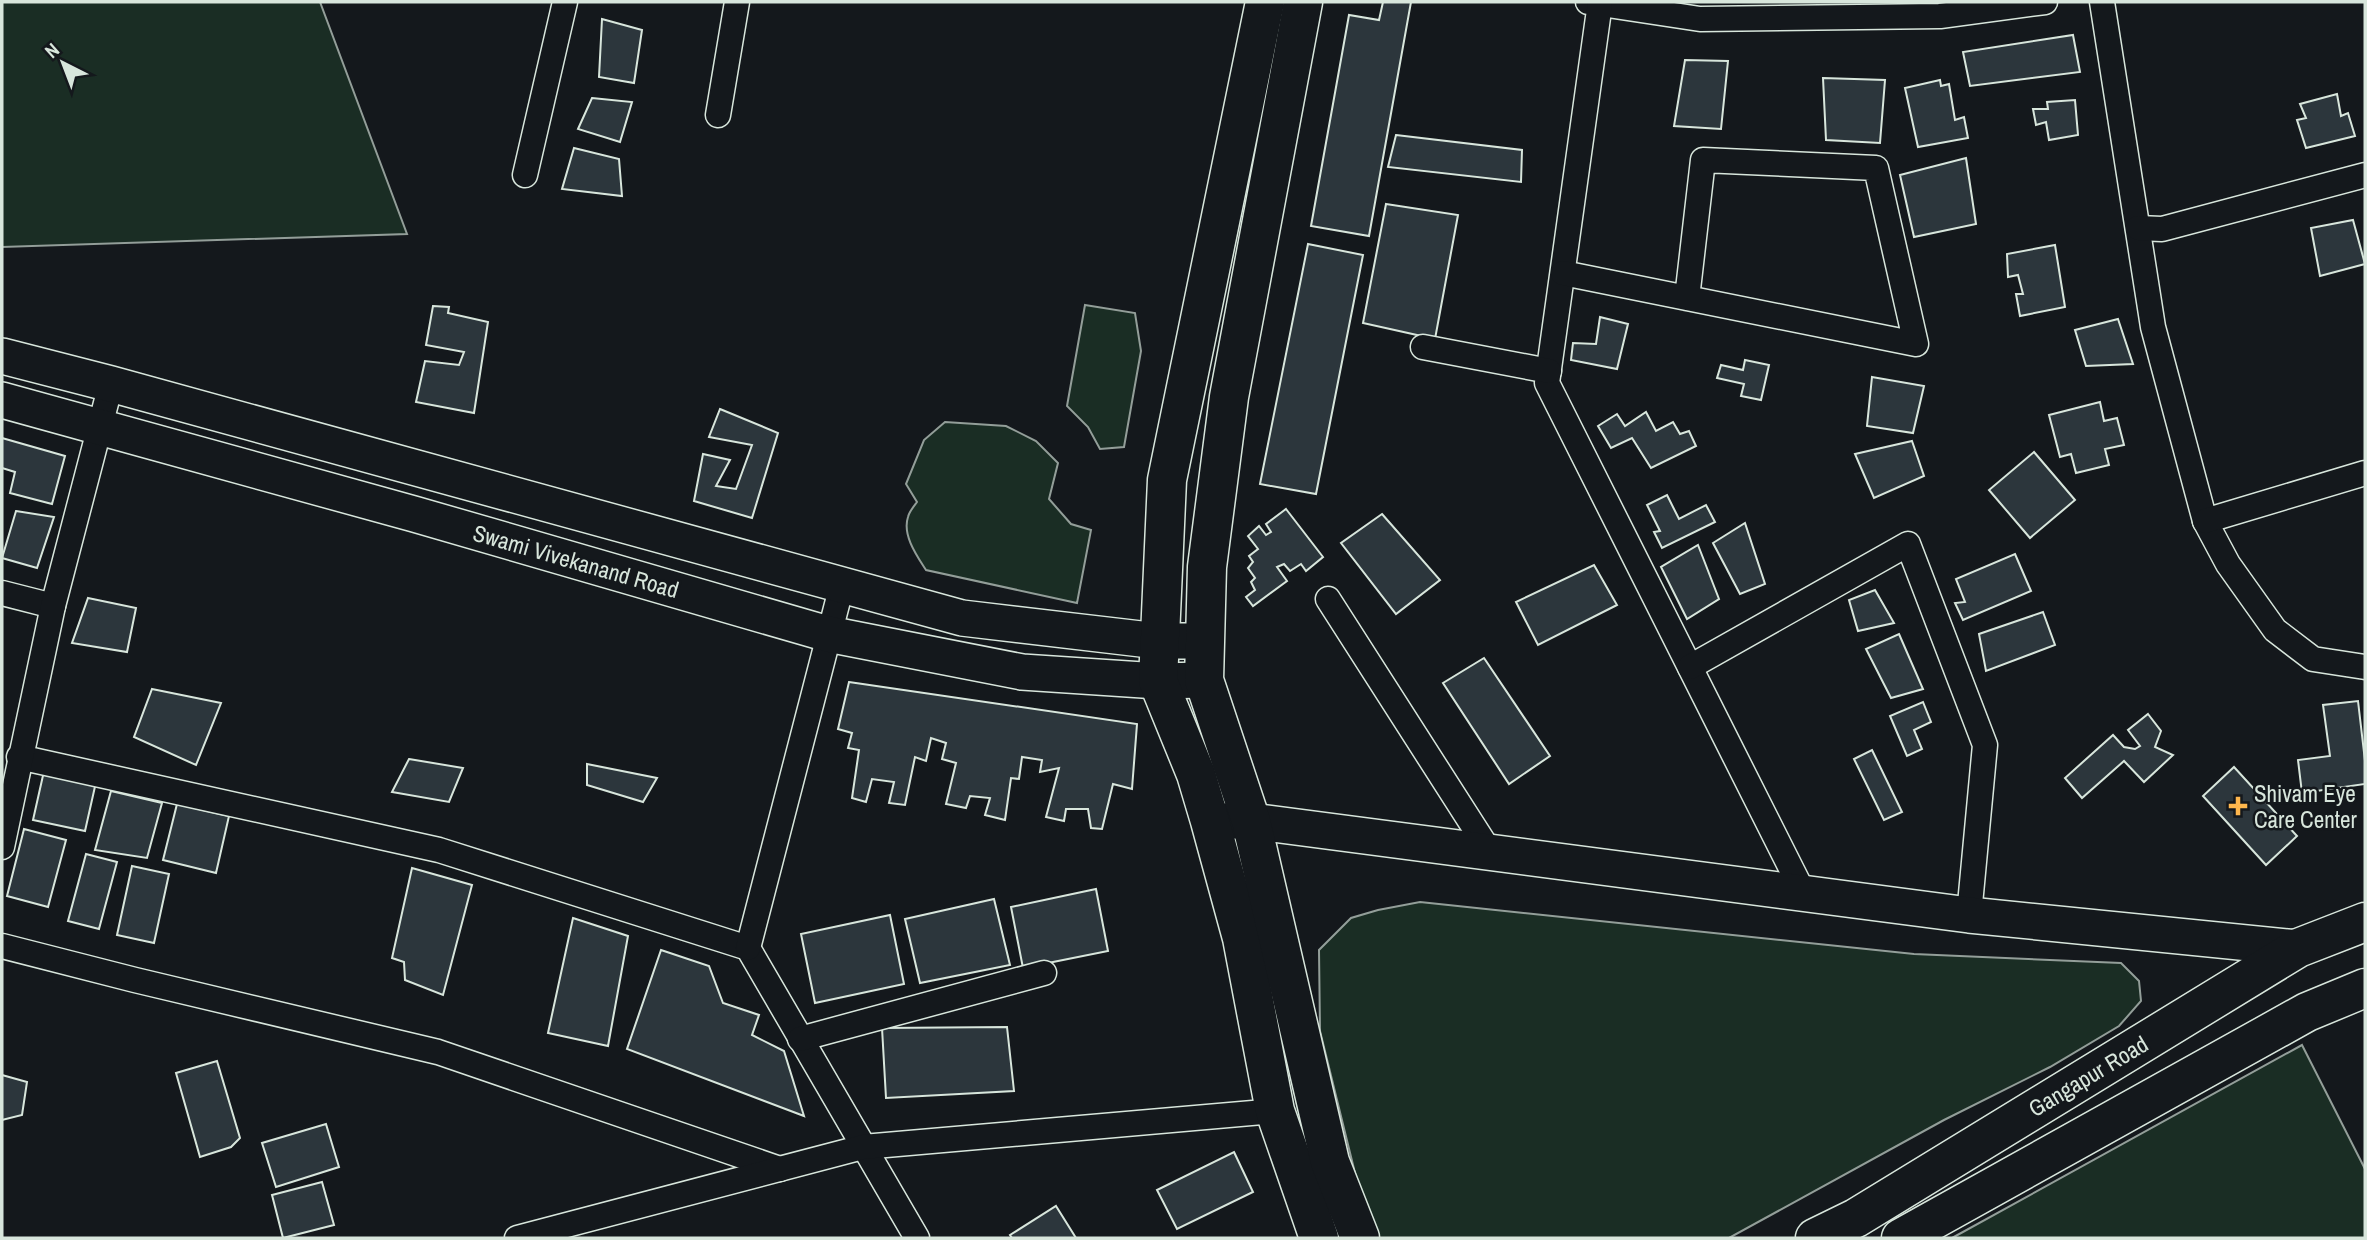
<svg xmlns="http://www.w3.org/2000/svg" width="2367" height="1240" viewBox="0 0 2367 1240" font-family="'Archivo Narrow',sans-serif">
	<rect width="100%" height="100%" fill="#14181c"/>
	<g fill="#1a2d24" stroke="#939e99" stroke-width="2">
		<polygon points="2,2 320,2 407,234 2,247"/>
		<polygon points="1085,305 1135,313 1141,351 1124,447 1100,449 1088,427 1067,406"/>
		<path d="M945 422 1006 426 1036 441 1058 463 1049 499 1071 524 1091 530 1077 603 926 570C917 556 902 535 908 517 909 512 914 506 917 502L906 484 924 440Z"/>
		<polygon points="1420,902 1914,954 2121,963 2139,981 2141,1001 2119,1026 2050,1067 1944,1120 1729,1238 1371,1238 1320,1031 1319,950 1351,918 1378,910"/>
		<polygon points="2302,1045 2365,1169 2365,1238 1952,1238"/>
	</g>
	<g fill="#2c363c" stroke="#d8e6dc" stroke-width="2">
		<polygon points="1383,2 1411,2 1369,236 1311,226 1349,15 1379,20"/>
		<polygon points="602,19 642,30 634,83 599,77"/>
		<polygon points="2073,35 2080,72 1970,86 1963,52"/>
		<polygon points="1685,60 1728,61 1721,129 1674,126"/>
		<polygon points="1823,78 1885,80 1880,143 1826,140"/>
		<polygon points="1940,80 1941,86 1949,84 1955,120 1964,117 1968,138 1918,147 1905,88"/>
		<polygon points="2337,94 2341,116 2348,113 2355,136 2306,148 2297,120 2306,118 2300,104"/>
		<polygon points="592,98 632,102 620,142 578,129"/>
		<polygon points="2075,100 2078,135 2049,140 2046,122 2036,125 2033,109 2048,109 2047,102"/>
		<polygon points="1396,135 1522,150 1521,182 1388,167"/>
		<polygon points="574,148 619,159 622,196 562,189"/>
		<polygon points="1966,158 1976,224 1914,237 1900,175"/>
		<polygon points="1386,204 1458,215 1435,339 1363,323"/>
		<polygon points="2353,220 2365,264 2320,276 2311,228"/>
		<polygon points="1308,244 1363,255 1316,494 1260,484"/>
		<polygon points="2055,245 2065,307 2020,316 2016,294 2023,294 2018,275 2008,277 2007,254"/>
		<polygon points="433,306 449,307 448,313 488,322 474,413 416,402 425,361 459,365 464,352 426,345"/>
		<polygon points="1600,317 1628,324 1617,369 1571,360 1573,343 1596,344"/>
		<polygon points="2118,319 2133,364 2086,366 2075,330"/>
		<polygon points="1745,360 1769,365 1761,400 1741,396 1744,384 1717,378 1721,365 1743,370"/>
		<polygon points="1872,377 1924,386 1913,433 1867,426"/>
		<polygon points="2100,402 2104,421 2117,418 2124,445 2105,449 2109,465 2076,473 2071,454 2060,457 2049,415"/>
		<polygon points="720,409 778,433 752,518 694,501 703,454 730,460 716,486 736,489 752,445 709,437"/>
		<polygon points="1646,412 1656,431 1673,422 1680,434 1689,431 1696,446 1651,468 1632,438 1611,448 1598,426 1617,414 1625,426"/>
		<polygon points="2,438 65,456 52,504 10,493 15,472 2,468"/>
		<polygon points="1912,441 1924,476 1874,498 1855,454"/>
		<polygon points="2034,452 2075,500 2030,538 1989,490"/>
		<polygon points="1667,495 1679,519 1706,505 1715,522 1662,548 1654,532 1660,531 1647,505"/>
		<polygon points="1286,509 1323,557 1306,571 1301,564 1290,571 1284,564 1277,567 1287,581 1253,606 1246,597 1255,590 1251,582 1255,578 1248,568 1253,562 1249,556 1258,549 1248,536 1259,526 1266,535 1271,532 1266,524"/>
		<polygon points="16,511 54,517 37,568 2,558"/>
		<polygon points="1382,514 1440,580 1396,614 1341,543"/>
		<polygon points="1745,523 1765,584 1740,594 1713,543"/>
		<polygon points="1698,545 1719,599 1687,619 1661,567"/>
		<polygon points="2015,554 2031,591 1963,620 1955,603 1965,602 1956,579"/>
		<polygon points="1594,565 1617,605 1538,645 1516,602"/>
		<polygon points="1875,590 1894,623 1858,631 1849,600"/>
		<polygon points="88,598 136,608 127,652 72,643"/>
		<polygon points="2043,612 2055,645 1986,671 1979,634"/>
		<polygon points="1899,634 1923,689 1891,698 1866,649"/>
		<polygon points="1484,658 1550,756 1509,784 1443,683"/>
		<polygon points="849,682 1137,724 1132,789 1113,784 1102,829 1091,828 1088,809 1066,809 1064,821 1046,817 1059,768 1040,772 1042,760 1022,757 1019,779 1011,778 1005,820 985,815 990,798 970,796 966,808 946,804 956,763 942,759 946,743 931,738 926,761 915,757 905,805 889,803 894,782 872,779 866,802 852,798 859,750 848,748 852,733 838,729"/>
		<polygon points="152,689 221,703 196,765 134,737"/>
		<polygon points="2358,701 2365,761 2365,784 2302,793 2298,760 2330,756 2323,705"/>
		<polygon points="1923,702 1931,722 1914,730 1922,749 1907,756 1890,716"/>
		<polygon points="2148,714 2161,731 2155,747 2173,755 2144,782 2124,761 2082,798 2065,778 2113,735 2124,747 2135,749 2140,746 2128,730"/>
		<polygon points="1872,750 1902,812 1884,820 1854,759"/>
		<polygon points="409,759 463,768 449,802 392,792"/>
		<polygon points="587,764 657,778 643,802 587,785"/>
		<polygon points="2234,767 2297,836 2266,865 2203,796"/>
		<polygon points="44,771 96,782 85,831 33,820"/>
		<polygon points="111,791 162,803 147,858 95,850"/>
		<polygon points="177,804 229,816 216,873 163,860"/>
		<polygon points="24,829 66,840 48,907 7,896"/>
		<polygon points="86,854 117,862 99,929 68,921"/>
		<polygon points="132,866 169,874 154,943 117,935"/>
		<polygon points="412,868 472,885 443,995 405,980 404,962 392,958"/>
		<polygon points="1096,889 1108,951 1023,968 1011,907"/>
		<polygon points="994,899 1010,965 920,983 905,919"/>
		<polygon points="890,915 904,984 815,1003 801,934"/>
		<polygon points="573,918 628,936 608,1046 548,1033"/>
		<polygon points="661,950 709,966 723,1003 759,1015 752,1035 784,1051 804,1116 627,1049"/>
		<polygon points="1007,1027 1014,1091 886,1098 882,1028"/>
		<polygon points="217,1061 240,1138 231,1147 200,1157 176,1073"/>
		<polygon points="2,1075 27,1082 22,1115 2,1120"/>
		<polygon points="326,1124 339,1167 276,1187 262,1143"/>
		<polygon points="1234,1152 1253,1192 1177,1229 1157,1190"/>
		<polygon points="322,1182 334,1225 283,1238 272,1195"/>
		<polygon points="1056,1206 1076,1238 1012,1238 1010,1235"/>
	</g>
	<g fill="none" stroke-linecap="round" stroke-linejoin="round">
		<defs>
			<g id="minor">
				<polyline points="1588,2 1700,19 1940,16 2045,2"/>
				<polyline points="2102,2 2153,327 2205,521 2228,564 2275,630 2313,659 2365,667"/>
				<polyline points="1600,3 1547,383 1803,892"/>
				<polyline points="718,115 737,2"/>
				<polyline points="525,175 565,2"/>
				<polyline points="2138,228 2162,229 2365,175"/>
				<polyline points="1563,273 1916,344 1876,168 1703,160 1687,298"/>
				<polyline points="1423,347 1549,371"/>
				<polyline points="2205,521 2365,473"/>
				<polyline points="2,593 53,606"/>
				<polyline points="1328,599 1490,852"/>
				<polyline points="1690,667 1908,544 1985,745 1969,915"/>
				<polyline points="19,757 439,850 748,948 917,1238"/>
				<polyline points="2,847 53,606 111,384"/>
				<polyline points="2,946 135,980 438,1052 780,1169"/>
				<polyline points="748,948 842,585"/>
				<polyline points="800,1039 1044,973"/>
				<polyline points="517,1238 863,1147 1275,1111"/>
			</g>
			<g id="secondary">
				<polyline points="2,356 111,384 962,618 1158,641 1205,641"/>
				<polyline points="2,400 414,514 828,634 1022,672 1158,681 1204,680"/>
				<polyline points="1210,821 1251,821 1969,915 2298,948"/>
			</g>
			<g id="primary">
				<polyline points="1265,2 1167,480 1158,681 1196,774 1210,821 1242,938 1275,1111 1319,1238"/>
				<polyline points="1303,2 1229,397 1207,567 1204,680 1251,821 1330,1162 1360,1238"/>
				<polyline points="1815,1238 1856,1218 2298,948 2365,922"/>
				<polyline points="1901,1238 2307,1012 2365,988"/>
			</g>
		</defs>
		<use href="#minor" stroke="#d8e6dc" stroke-width="27"/>
		<use href="#secondary" stroke="#d8e6dc" stroke-width="38"/>
		<use href="#primary" stroke="#d8e6dc" stroke-width="41"/>
		<use href="#minor" stroke="#14181c" stroke-width="24"/>
		<use href="#secondary" stroke="#14181c" stroke-width="35"/>
		<use href="#primary" stroke="#14181c" stroke-width="38"/>
	</g>
	<path fill="#ffb74d" stroke="#14181c" stroke-width="2.5" d="M2234.5 795.5h7v7h7v7h-7v7h-7v-7h-7v-7h7z"/>
	<g text-anchor="middle" dominant-baseline="central" stroke-width="5" stroke-linejoin="round" paint-order="stroke">
		<g font-size="23" fill="#d8e6dc" stroke="#14181c">
			<text transform="translate(576 561) rotate(16)">Swami Vivekanand Road</text>
			<text transform="translate(2088 1076) rotate(-31)">Gangapur Road</text>
		</g>
		<g font-size="23" fill="#d8e6dc" stroke="#14181c" text-anchor="start">
			<text x="2254" y="793">Shivam Eye<tspan x="2254" dy="26">Care Center</tspan></text>
		</g>
	</g>
	<rect width="2367" height="1240" fill="none" stroke="#d8e6dc" stroke-width="7"/>
	<g transform="translate(63 63) rotate(318)" stroke="#14181c" stroke-width="5" paint-order="stroke">
	<path d="M0-5L12 26L0 18L-12 26Z" fill="#d8e6dc"/>
	<text y="-10" font-size="19" font-weight="bold" text-anchor="middle" fill="#d8e6dc">N</text>
	</g>
</svg>
